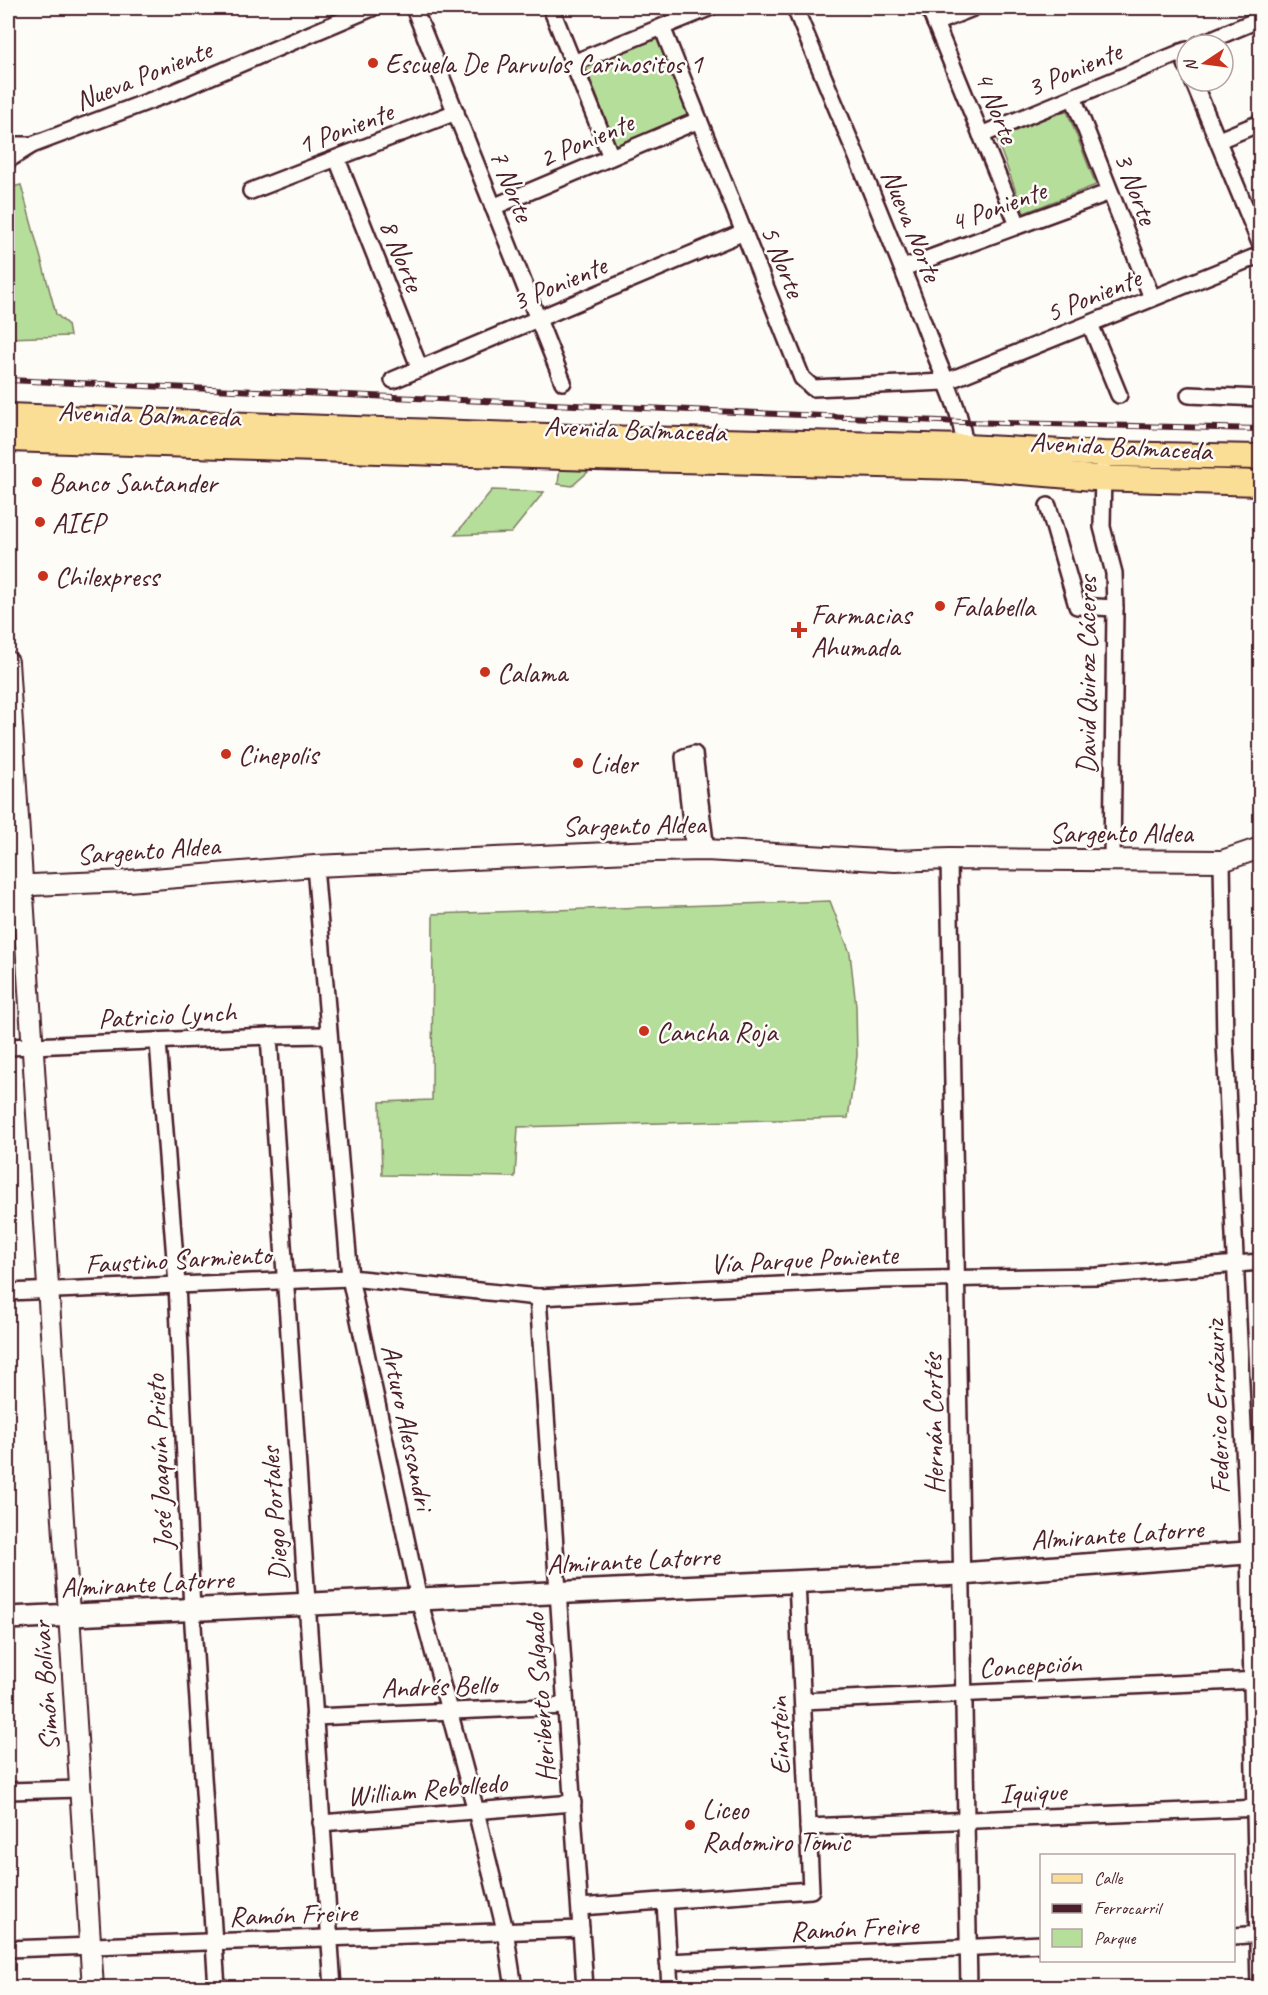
<svg xmlns="http://www.w3.org/2000/svg" width="1268" height="1995" viewBox="0 0 1268 1995" font-family="Caveat,sans-serif">
	<rect width="100%" height="100%" fill="#fdfcf7"/>
	<filter id="ink" filterUnits="userSpaceOnUse"><feTurbulence type="fractalNoise" baseFrequency=".0167" numOctaves="2"/><feDisplacementMap in="SourceGraphic" scale="12" xChannelSelector="R" yChannelSelector="G"/><feConvolveMatrix kernelMatrix="1 2 1 2 8 2 1 2 1" color-interpolation-filters="sRGB"/></filter>
	<g filter="url(#ink)">
		<g fill="#b5de9b" stroke="#807e63" stroke-width="1.5">
			<polygon points="657,36 691,114 616,146 586,68"/>
			<polygon points="1067,111 1096,185 1024,213 995,135"/>
			<polygon points="21,185 56,314 68,325 70,336 8,338 8,188"/>
			<polygon points="560,467 584,468 589,471 572,486 558,484"/>
			<polygon points="492,490 544,492 511,533 455,535"/>
			<polygon points="830,901 850,953 856,1006 857,1056 848,1118 518,1127 515,1177 382,1175 380,1102 432,1100 433,914"/>
		</g>
		<g fill="none" stroke-linecap="round" stroke-linejoin="round">
			<defs>
				<g id="minor">
					<polyline points="414,8 563,382"/>
					<polyline points="551,8 611,157"/>
					<path d="M795 8C841 120 890 232 932 346 944 380 966 418 964 455"/>
					<polyline points="929,8 1018,225"/>
					<polyline points="935,23 973,8"/>
					<polyline points="662,27 802,378 813,388 945,382 1260,255"/>
					<polyline points="1198,45 1260,19"/>
					<polyline points="1181,52 1187,66"/>
					<polyline points="573,63 709,8"/>
					<polyline points="1193,81 1260,243"/>
					<polyline points="1073,97 1152,298"/>
					<polyline points="981,135 1187,50"/>
					<polyline points="1219,140 1260,123"/>
					<polyline points="8,145 32,145"/>
					<polyline points="337,159 420,369"/>
					<polyline points="8,160 32,145 176,91 372,8"/>
					<polyline points="251,191 456,112"/>
					<polyline points="493,207 699,120"/>
					<polyline points="903,268 1110,192"/>
					<polyline points="1090,324 1119,395"/>
					<polyline points="393,380 744,232"/>
					<polyline points="1189,395 1260,398"/>
					<polyline points="1103,470 1102,527 1114,573 1115,608 1112,861"/>
					<polyline points="1048,506 1077,606 1115,608"/>
					<polyline points="694,850 684,757 694,754 706,850"/>
					<polyline points="949,859 969,1988"/>
					<polyline points="1222,861 1225,1043 1249,1554 1259,1988"/>
					<polyline points="315,866 350,1278 419,1599 476,1811 505,1930 514,1988"/>
					<polyline points="269,1036 333,1988"/>
					<polyline points="158,1042 177,1284 192,1610 217,1988"/>
					<polyline points="8,1047 269,1036 328,1035"/>
					<polyline points="8,1292 350,1278 538,1297 879,1280 1097,1276 1260,1262"/>
					<polyline points="538,1297 585,1988"/>
					<polyline points="803,1701 1260,1680"/>
					<polyline points="314,1717 566,1706"/>
					<polyline points="8,1791 80,1789"/>
					<polyline points="321,1823 573,1803"/>
					<polyline points="808,1827 1260,1808"/>
					<polyline points="665,1901 670,1988"/>
					<polyline points="580,1907 811,1890 797,1581"/>
					<polyline points="1234,1936 1260,1934"/>
					<polyline points="8,1949 581,1929"/>
					<polyline points="668,1962 1042,1944"/>
				</g>
				<g id="tertiary">
					<polyline points="8,662 93,1988"/>
					<polyline points="8,886 128,881 315,866 654,851 706,850 895,861 949,859 1222,861 1260,848"/>
				</g>
				<polyline id="secondary" points="8,1618 961,1574 1260,1552"/>
				<g id="primary">
					<polyline points="8,416 599,438 965,447 1103,454 1260,457"/>
					<polyline points="8,439 595,458 963,467 1094,478 1260,483"/>
				</g>
			</defs>
			<use href="#minor" stroke="#4a1f2b" stroke-width="20"/>
			<use href="#tertiary" stroke="#4a1f2b" stroke-width="24"/>
			<use href="#secondary" stroke="#4a1f2b" stroke-width="26"/>
			<use href="#primary" stroke="#4a1f2b" stroke-width="28"/>
			<use href="#minor" stroke="#fdfcf7" stroke-width="15"/>
			<use href="#tertiary" stroke="#fdfcf7" stroke-width="20"/>
			<use href="#secondary" stroke="#fdfcf7" stroke-width="21"/>
			<use href="#primary" stroke="#fbde96" stroke-width="24"/>
			<defs>
				<polyline id="rail" points="8,380 962,422 1260,429"/>
			</defs>
			<use href="#rail" stroke="#4a1f2b" stroke-width="6"/>
			<use href="#rail" stroke="#fdfcf7" stroke-width="4" stroke-dasharray="11" stroke-linecap="butt"/>
		</g>
	</g>
	<g fill="#c8321e" stroke="#fdfcf7" stroke-width="2">
		<circle cx="373" cy="63" r="6"/>
		<circle cx="37" cy="482" r="6"/>
		<circle cx="40" cy="522" r="6"/>
		<circle cx="43" cy="576" r="6"/>
		<circle cx="940" cy="606" r="6"/>
		<path d="M796 621h6v6h6v6h-6v6h-6v-6h-6v-6h6z"/>
		<circle cx="485" cy="672" r="6"/>
		<circle cx="226" cy="754" r="6"/>
		<circle cx="578" cy="763" r="6"/>
		<circle cx="644" cy="1031" r="6"/>
		<circle cx="690" cy="1825" r="6"/>
	</g>
	<g text-anchor="middle" dominant-baseline="central" stroke-width="5" stroke-linejoin="round" paint-order="stroke">
		<g font-size="28" fill="#4a1f2b" stroke="#fdfcf7" text-anchor="start">
			<text x="385" y="63">Escuela De Parvulos Carinositos 1</text>
			<text x="49" y="482">Banco Santander</text>
			<text x="52" y="522">AIEP</text>
			<text x="55" y="576">Chilexpress</text>
			<text x="952" y="606">Falabella</text>
			<text x="811" y="614">Farmacias<tspan x="811" dy="32">Ahumada</tspan></text>
			<text x="497" y="672">Calama</text>
			<text x="238" y="754">Cinepolis</text>
			<text x="590" y="763">Lider</text>
			<text x="656" y="1031">Cancha Roja</text>
			<text x="702" y="1809">Liceo<tspan x="702" dy="32">Radomiro Tomic</tspan></text>
		</g>
		<g font-size="28" fill="#4a1f2b" stroke="#fdfcf7">
			<text transform="translate(1074 69) rotate(-23)">3 Poniente</text>
			<text transform="translate(143 75) rotate(-22)">Nueva Poniente</text>
			<text transform="translate(997 107) rotate(68)">4 Norte</text>
			<text transform="translate(345 128) rotate(-21)">1 Poniente</text>
			<text transform="translate(586 140) rotate(-23)">2 Poniente</text>
			<text transform="translate(512 185) rotate(68)">7 Norte</text>
			<text transform="translate(1136 188) rotate(69)">3 Norte</text>
			<text transform="translate(998 206) rotate(-20)">4 Poniente</text>
			<text transform="translate(912 225) rotate(68)">Nueva Norte</text>
			<text transform="translate(402 255) rotate(68)">8 Norte</text>
			<text transform="translate(783 261) rotate(68)">5 Norte</text>
			<text transform="translate(559 283) rotate(-23)">3 Poniente</text>
			<text transform="translate(1093 295) rotate(-22)">5 Poniente</text>
			<text transform="translate(149 414) rotate(2)">Avenida Balmaceda</text>
			<text transform="translate(635 429) rotate(2)">Avenida Balmaceda</text>
			<text transform="translate(1121 446) rotate(3)">Avenida Balmaceda</text>
			<text transform="translate(1086 675) rotate(-90)">David Quiroz Cáceres</text>
			<text transform="translate(634 825) rotate(-1)">Sargento Aldea</text>
			<text x="1121" y="832">Sargento Aldea</text>
			<text transform="translate(148 850) rotate(-4)">Sargento Aldea</text>
			<text transform="translate(167 1015) rotate(-3)">Patricio Lynch</text>
			<text transform="translate(178 1259) rotate(-3)">Faustino Sarmiento</text>
			<text transform="translate(804 1259) rotate(-3)">Vía Parque Poniente</text>
			<text transform="translate(1217 1407) rotate(-92)">Federico Errázuriz</text>
			<text transform="translate(933 1424) rotate(-91)">Hernán Cortés</text>
			<text transform="translate(408 1427) rotate(78)">Arturo Alessandri</text>
			<text transform="translate(159 1462) rotate(-93)">José Joaquín Prieto</text>
			<text transform="translate(274 1514) rotate(-94)">Diego Portales</text>
			<text transform="translate(1117 1534) rotate(-4)">Almirante Latorre</text>
			<text transform="translate(633 1560) rotate(-3)">Almirante Latorre</text>
			<text transform="translate(147 1583) rotate(-3)">Almirante Latorre</text>
			<text transform="translate(1030 1665) rotate(-3)">Concepción</text>
			<text transform="translate(45 1686) rotate(-94)">Simón Bolívar</text>
			<text transform="translate(439 1686) rotate(-2)">Andrés Bello</text>
			<text transform="translate(540 1698) rotate(-94)">Heriberto Salgado</text>
			<text transform="translate(779 1736) rotate(-92)">Einstein</text>
			<text transform="translate(427 1789) rotate(-5)">William Rebolledo</text>
			<text transform="translate(1033 1792) rotate(-2)">Iquique</text>
			<text transform="translate(293 1914) rotate(-2)">Ramón Freire</text>
			<text transform="translate(854 1928) rotate(-3)">Ramón Freire</text>
		</g>
	</g>
	<rect width="1268" height="1995" fill="none" stroke="#fdfcf7" stroke-width="30"/>
	<rect x="15" y="15" width="1238" height="1965" fill="none" stroke="#4a1f2b" stroke-width="2" filter="url(#ink)"/>
	<rect x="1040" y="1854" width="195" height="108" fill="#fdfcf7" stroke="#b5a4a5" stroke-width="1.5"/>
	<rect x="1052" y="1874" width="30" height="9" fill="#fbde96" stroke="#b5a4a5" stroke-width="1.5"/>
	<text x="1094" y="1884" font-size="18" fill="#4a1f2b">Calle</text>
	<rect x="1052" y="1904" width="30" height="9" fill="#4a1f2b" stroke="#b5a4a5" stroke-width="1.5"/>
	<text x="1094" y="1914" font-size="18" fill="#4a1f2b">Ferrocarril</text>
	<rect x="1052" y="1929" width="30" height="18" fill="#b5de9b" stroke="#b5a4a5" stroke-width="1.5"/>
	<text x="1094" y="1944" font-size="18" fill="#4a1f2b">Parque</text>
	<g transform="translate(1205 63) rotate(257)"><circle r="28" fill="#fdfcf7" stroke="#b5a4a5" stroke-width="1.5"/>
	<path d="M0-4.5L10 22L0 15L-10 22Z" fill="#c8321e"/>
	<text y="-9" font-size="16" font-weight="bold" text-anchor="middle" fill="#4a1f2b">N</text>
	</g>
</svg>
